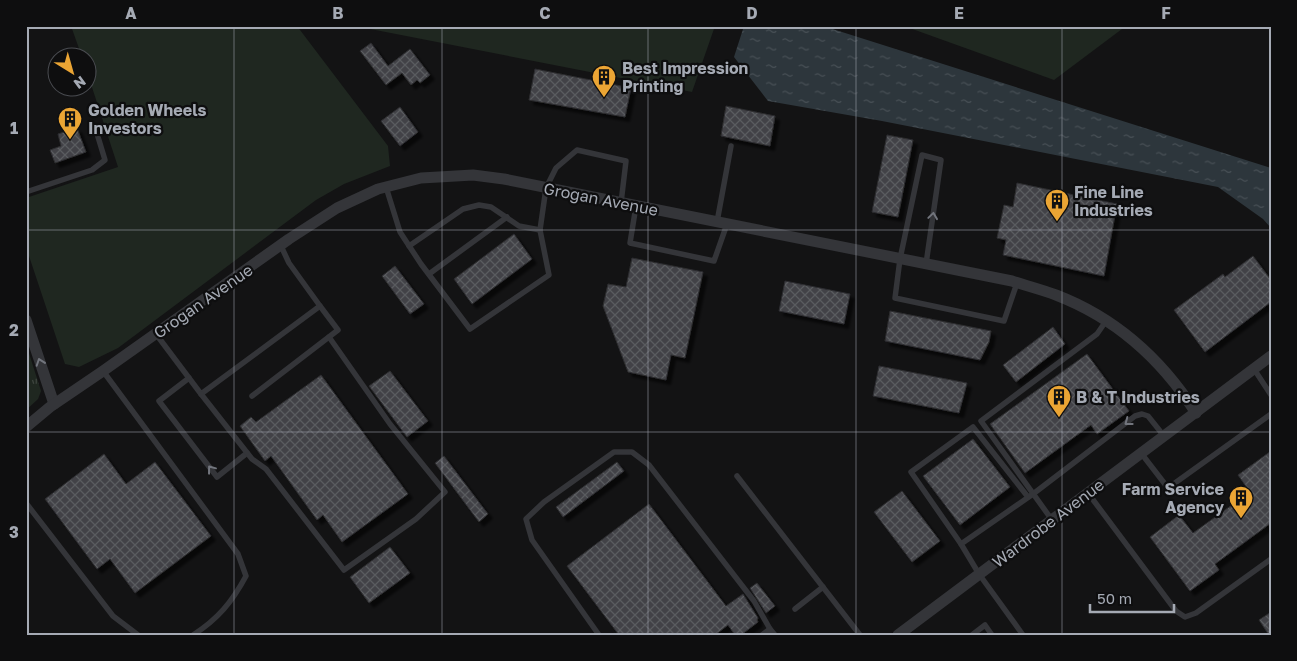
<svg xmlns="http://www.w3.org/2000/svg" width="1297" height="661" viewBox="0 0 1297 661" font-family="'Golos Text',sans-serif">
	<defs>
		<pattern id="park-tufts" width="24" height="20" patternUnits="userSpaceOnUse" patternTransform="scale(1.25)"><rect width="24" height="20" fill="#1f2720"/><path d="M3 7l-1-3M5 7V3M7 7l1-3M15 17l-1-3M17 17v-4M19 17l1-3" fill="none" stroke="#3d443e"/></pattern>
		<pattern id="water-ripples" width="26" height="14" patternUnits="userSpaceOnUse" patternTransform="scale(1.25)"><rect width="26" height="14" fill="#2d363c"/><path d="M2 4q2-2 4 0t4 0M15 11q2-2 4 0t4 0" fill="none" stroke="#485056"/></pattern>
		<pattern id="building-cross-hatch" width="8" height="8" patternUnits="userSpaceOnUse" patternTransform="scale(1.25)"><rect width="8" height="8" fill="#424347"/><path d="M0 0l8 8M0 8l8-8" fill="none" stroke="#5a5b5f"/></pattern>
		<filter id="shadow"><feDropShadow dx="4.5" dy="4.5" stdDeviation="1" flood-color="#0009"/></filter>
	</defs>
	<rect width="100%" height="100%" fill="#131314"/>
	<g fill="#1f2720">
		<polygon points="71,26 297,26 388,146 390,166 344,184 316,200 118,348 79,367 65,364 26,247 26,198 118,167 88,75 88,58 82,57"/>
		<polygon points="355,26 715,26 692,92"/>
		<polygon points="904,26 1126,26 1054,80"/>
	</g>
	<polygon fill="url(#park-tufts)" points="26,344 41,391 38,399 26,410"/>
	<polygon fill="url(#water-ripples)" points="744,26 823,26 1271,168 1271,228 1263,219 1218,187 882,121 768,101 734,57"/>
	<g fill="url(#building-cross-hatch)" stroke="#2d2d30" filter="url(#shadow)">
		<polygon points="371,43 388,66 410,49 430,75 420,83 417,80 411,85 402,73 386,85 360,51"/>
		<polygon points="535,69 631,88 625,117 529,100"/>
		<polygon points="726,106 775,116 770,146 721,136"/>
		<polygon points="400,107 418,132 400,146 381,121"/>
		<polygon points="77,128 86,152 55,163 50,150 61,146 58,134"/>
		<polygon points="887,135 913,140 898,217 872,212"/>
		<polygon points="1017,183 1117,204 1104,276 1003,255 1006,240 997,238 1004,205 1013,207"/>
		<polygon points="514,234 532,259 472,304 454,279"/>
		<polygon points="1253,256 1271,280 1271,302 1205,352 1174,310 1223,274 1225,277"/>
		<polygon points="632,258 703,272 685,358 671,355 666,380 628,372 603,306 608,284 626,287"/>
		<polygon points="395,266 424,304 410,314 382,276"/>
		<polygon points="785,281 850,294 844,324 779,311"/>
		<polygon points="890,311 991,331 989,342 980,360 885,341"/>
		<polygon points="1053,327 1065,344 1016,382 1003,365"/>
		<polygon points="1087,354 1129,411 1097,434 1091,425 1025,473 990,424"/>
		<polygon points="879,366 967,383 959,413 873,396"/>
		<polygon points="390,371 428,421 407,437 369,386"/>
		<polygon points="321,375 408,494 342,542 323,515 317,520 271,456 265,461 240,426 251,417 256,422"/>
		<polygon points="973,439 1010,487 960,525 923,476"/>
		<polygon points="1271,451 1271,523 1215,564 1219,570 1190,591 1150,537 1179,515 1193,533 1250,492 1238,475"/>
		<polygon points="104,454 126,484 155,462 211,536 135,593 110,559 97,569 45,499"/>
		<polygon points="444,456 488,514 479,522 435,463"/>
		<polygon points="617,462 624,471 563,517 556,507"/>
		<polygon points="902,491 940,541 912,562 874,512"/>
		<polygon points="649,504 726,606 743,594 758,618 757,620 758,622 741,635 735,635 728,625 715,635 619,635 567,566"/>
		<polygon points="390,547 410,573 369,603 350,577"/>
		<polygon points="757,583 775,606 766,613 750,588"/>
		<polygon points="1271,612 1271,635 1269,635 1259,620"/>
	</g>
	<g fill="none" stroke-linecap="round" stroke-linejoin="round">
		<g stroke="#343539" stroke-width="5.5">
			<polyline points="386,187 400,232 421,264 470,329 549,275 540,230 546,188 556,168 577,150 626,161 621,203"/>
			<polyline points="26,192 92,170 105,160 95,127"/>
			<polyline points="636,206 630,243 714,261 727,224"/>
			<polyline points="717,222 731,146"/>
			<polyline points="409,246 463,209 479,205 491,207 519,226 540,230"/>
			<polyline points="926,264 941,160 922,155 900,259 895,298 1004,321 1017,283"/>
			<polyline points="429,274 507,217"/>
			<polyline points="156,334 201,394 320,306 289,263 281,246"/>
			<polyline points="1254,369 1271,395"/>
			<path d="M103 371 238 554 246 576C232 602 218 619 193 635"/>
			<polyline points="189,378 159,401 217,477 247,453"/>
			<polyline points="201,394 252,459 266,469 344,570 416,519 445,492 390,424 329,337"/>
			<polyline points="252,396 338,330 320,306"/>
			<polyline points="1141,453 1168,488 1271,414"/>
			<polyline points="737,476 860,635"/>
			<polyline points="1088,493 1176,611 1185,617 1196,613 1271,559"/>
			<polyline points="26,503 113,616 138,635"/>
			<polyline points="1052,520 981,421 1097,334 1106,321"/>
			<polyline points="961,544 911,472 973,427 1028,497"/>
			<polyline points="795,609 823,587"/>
			<polyline points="599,635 532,540 526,519 544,502 614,452 632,452 649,465 754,601 770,629"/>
			<polyline points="762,635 770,629 775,635"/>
			<polyline points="972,635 985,625 992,635"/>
			<polyline points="1023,635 979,574 961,544 1033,494 1135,416 1142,414 1148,416 1164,436"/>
		</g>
		<g stroke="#343539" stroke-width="11">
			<polyline points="26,320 54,404"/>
			<path d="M26 427 50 407 103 371 289 239 337 208 378 189 421 178 473 175 504 179 1012 281C1027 286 1042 290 1056 295 1116 318 1162 360 1196 413"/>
			<polyline points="898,635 1271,356"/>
		</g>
	</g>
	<defs><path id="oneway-chevron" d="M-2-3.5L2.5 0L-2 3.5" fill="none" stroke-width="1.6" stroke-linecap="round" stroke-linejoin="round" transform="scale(1.25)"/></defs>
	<g stroke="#72757d">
		<use href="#oneway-chevron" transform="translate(933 216) rotate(-82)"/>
		<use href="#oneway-chevron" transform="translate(40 362) rotate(-109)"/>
		<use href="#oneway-chevron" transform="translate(1128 422) rotate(143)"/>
		<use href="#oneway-chevron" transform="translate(211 469) rotate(-127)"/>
	</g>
	<path fill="none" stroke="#a5aab4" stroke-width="1" stroke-opacity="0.55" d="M234 26V635M442 26V635M648 26V635M856 26V635M1062 26V635M26 230H1271M26 432H1271"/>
	<defs>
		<symbol id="building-pin" viewBox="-11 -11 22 30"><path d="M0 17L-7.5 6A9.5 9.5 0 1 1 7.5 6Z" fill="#eba534" stroke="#0e0e0f"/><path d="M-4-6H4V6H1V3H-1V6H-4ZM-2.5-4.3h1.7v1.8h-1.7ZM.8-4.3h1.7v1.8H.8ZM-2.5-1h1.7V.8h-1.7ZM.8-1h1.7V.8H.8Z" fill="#111"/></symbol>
	</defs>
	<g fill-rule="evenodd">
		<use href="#building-pin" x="590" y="63" width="28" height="38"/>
		<use href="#building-pin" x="56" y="105" width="28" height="38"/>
		<use href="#building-pin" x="1043" y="187" width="28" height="38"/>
		<use href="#building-pin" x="1045" y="383" width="28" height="38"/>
		<use href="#building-pin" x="1227" y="484" width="28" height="38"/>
	</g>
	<g text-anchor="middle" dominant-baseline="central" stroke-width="4.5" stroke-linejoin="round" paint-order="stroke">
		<g font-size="16" font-weight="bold" fill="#a5aab4" stroke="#0e0e0f" text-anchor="start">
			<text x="622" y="68">Best Impression<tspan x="622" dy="18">Printing</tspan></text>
			<text x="88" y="110">Golden Wheels<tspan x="88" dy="18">Investors</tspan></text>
			<text x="1074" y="192">Fine Line<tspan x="1074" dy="18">Industries</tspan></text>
			<text x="1076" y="397">B &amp; T Industries</text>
			<text x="1224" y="489" text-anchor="end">Farm Service<tspan x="1224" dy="18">Agency</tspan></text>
		</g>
		<g font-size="16" fill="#a5aab4" stroke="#0e0e0f">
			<text transform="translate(601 199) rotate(11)">Grogan Avenue</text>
			<text transform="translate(203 301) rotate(-35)">Grogan Avenue</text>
			<text transform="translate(1048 523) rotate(-37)">Wardrobe Avenue</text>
		</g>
	</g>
	<rect width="1297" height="661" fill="none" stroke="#0e0e0f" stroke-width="55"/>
	<g transform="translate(72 72) rotate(143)"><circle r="24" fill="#0e0e0f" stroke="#4a4c51"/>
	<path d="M0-4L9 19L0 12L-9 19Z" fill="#eba534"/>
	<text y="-8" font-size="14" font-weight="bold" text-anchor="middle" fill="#a5aab4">N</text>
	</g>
	<path d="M1090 604v8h84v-8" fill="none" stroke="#a5aab4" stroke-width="2.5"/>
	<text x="1097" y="604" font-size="15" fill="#a5aab4" stroke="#0e0e0f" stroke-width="4" paint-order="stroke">50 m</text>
	<rect x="28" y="28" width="1242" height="606" fill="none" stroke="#a5aab4" stroke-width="2"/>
	<g font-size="16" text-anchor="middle" font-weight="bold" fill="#a5aab4">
		<text x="131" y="19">A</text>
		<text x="338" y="19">B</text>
		<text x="545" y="19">C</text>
		<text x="752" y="19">D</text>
		<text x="959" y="19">E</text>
		<text x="1166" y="19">F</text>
		<text x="14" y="134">1</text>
		<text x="14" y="336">2</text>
		<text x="14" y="538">3</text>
	</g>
</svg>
